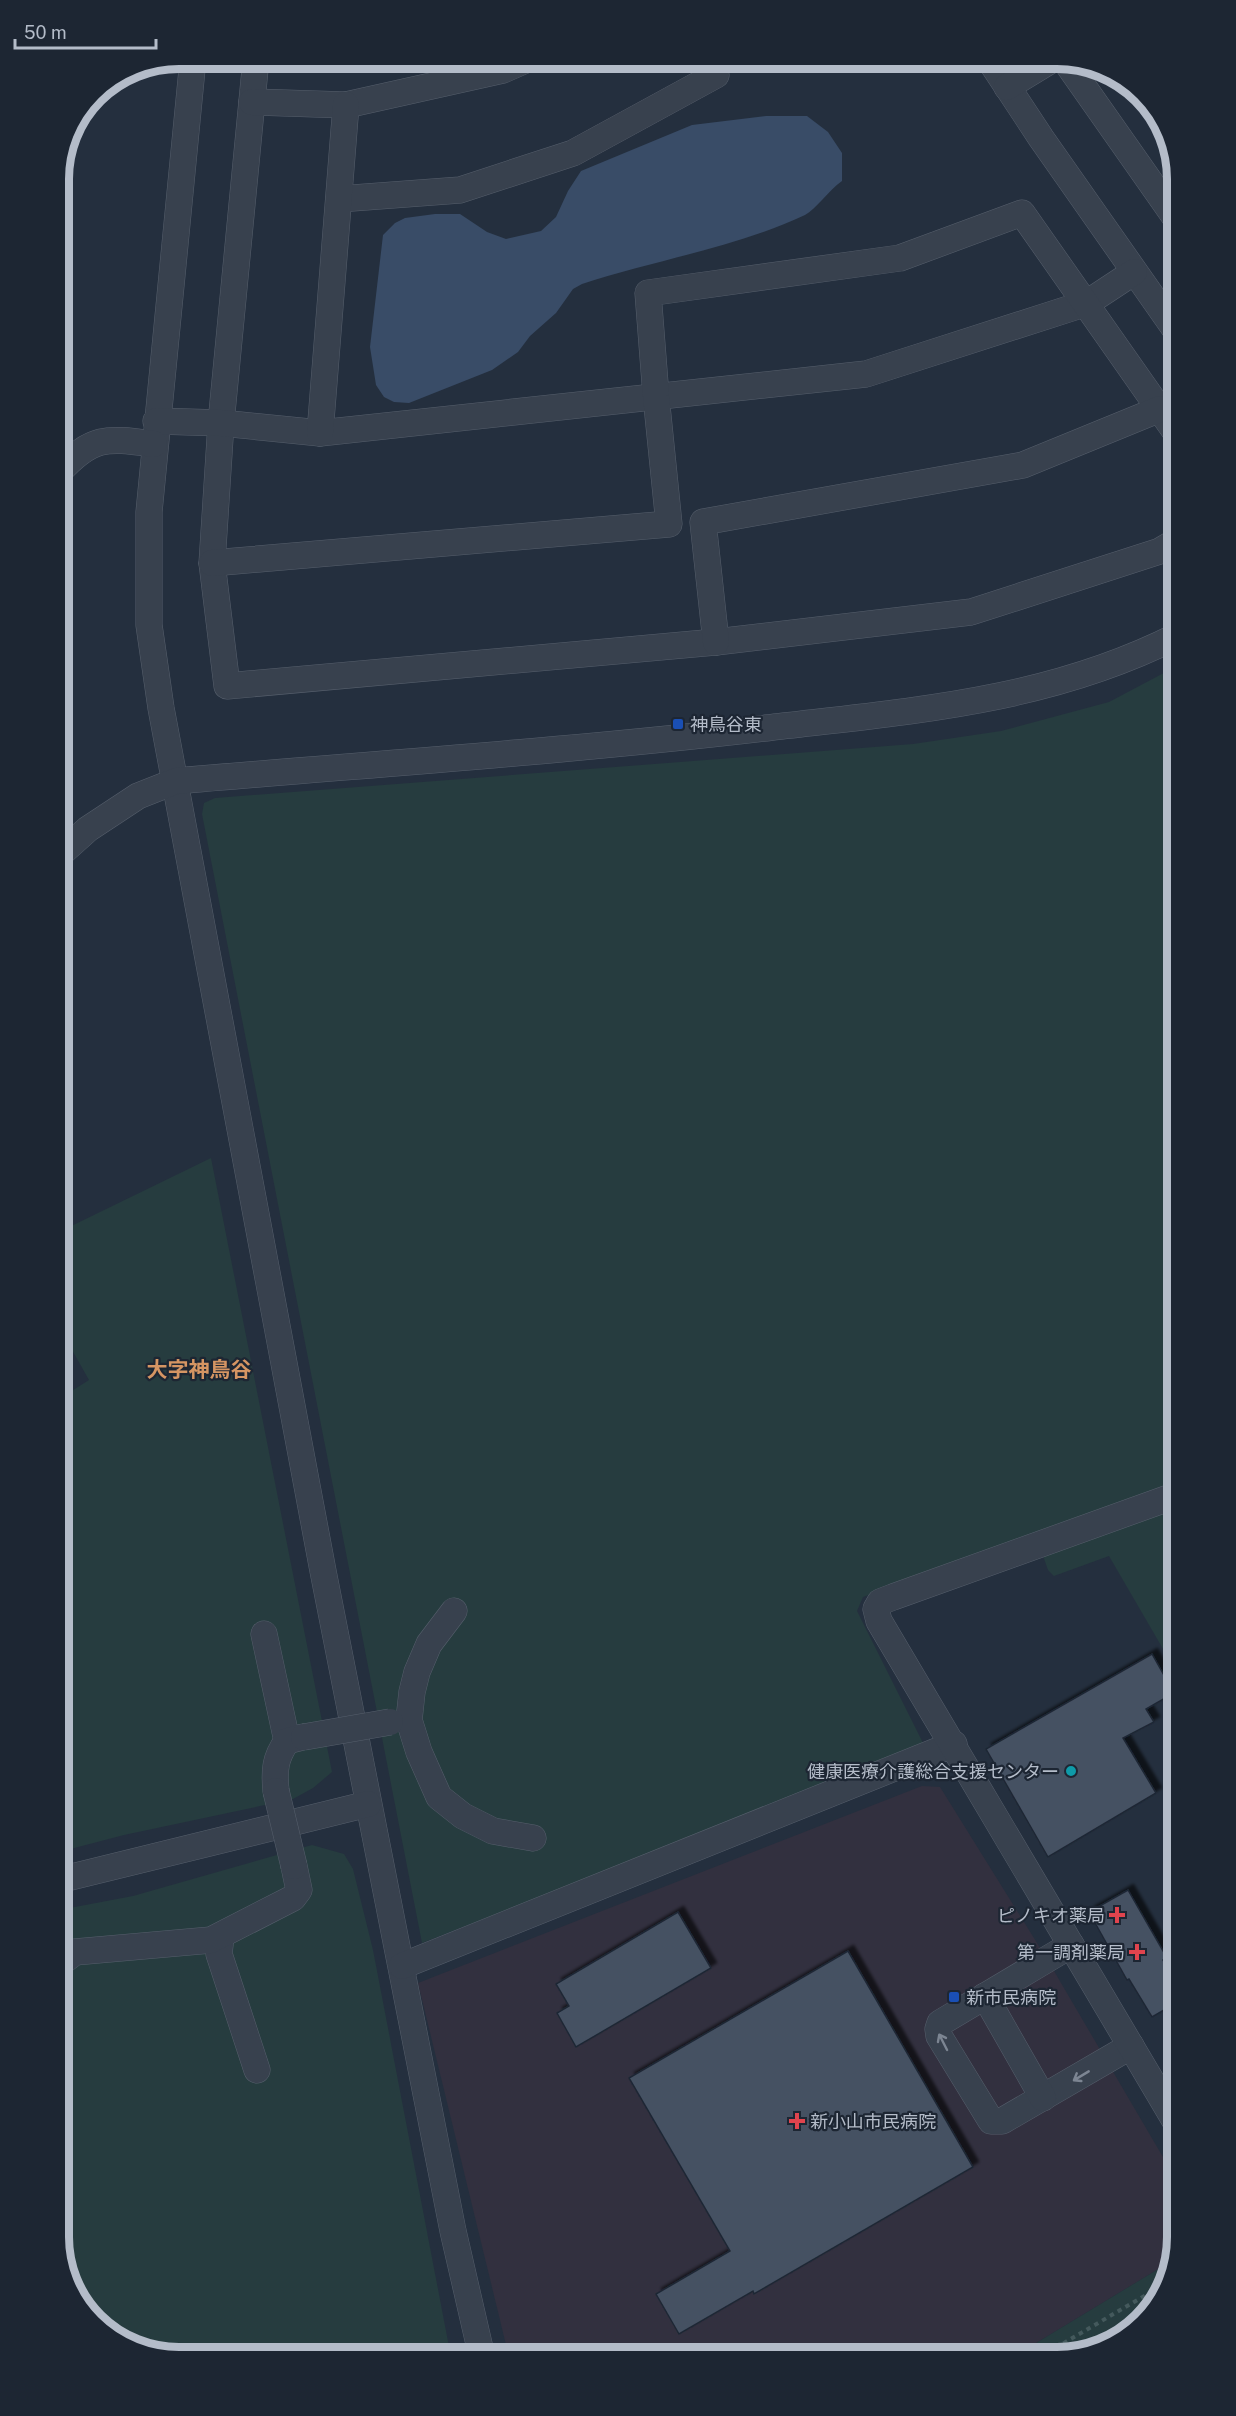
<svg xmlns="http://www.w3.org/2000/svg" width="1236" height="2416" viewBox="0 0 1236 2416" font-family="'Public Sans','Noto Sans JP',sans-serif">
	<defs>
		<filter id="shadow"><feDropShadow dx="5.5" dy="-5.5" stdDeviation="1.5" flood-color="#0009"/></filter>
	</defs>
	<rect width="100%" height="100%" fill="#242f3e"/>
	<polygon fill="#32303f" points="922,1786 940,1787 1047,1959 1177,2181 1177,2238 1170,2262 1013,2357 509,2357 418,1983"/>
	<g fill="#263c3f">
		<polygon points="1177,666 1177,1482 863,1597 857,1611 925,1747 422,1943 202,814 204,803 215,798 913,744 1001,731 1109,702"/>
		<polygon points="211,1158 332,1772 313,1788 293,1799 124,1835 59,1852 59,1399 89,1380 59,1327 59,1232"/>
		<polygon points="1177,1504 1177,1673 1109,1556 1054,1576 1048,1570 1042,1553"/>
		<polygon points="312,1845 344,1854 353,1869 373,1950 451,2357 171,2357 106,2333 68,2283 59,2237 59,1910 133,1896"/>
		<polygon points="1170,2262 1157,2304 1103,2348 1057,2357 1013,2357"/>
	</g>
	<path fill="#394c67" d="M766 116H807L828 132 842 153V181C829 190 816 209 805 215 734 248 655 260 582 284L573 289 556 313 530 336 518 352 492 370 409 403 394 402 384 397 376 385 370 347 383 235 395 223 405 218 435 214H460L487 232 506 239 541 231 556 217 568 191 581 171 692 125Z"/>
	<g fill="#455162" stroke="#1f2835" stroke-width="1.5" filter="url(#shadow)">
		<polygon points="1152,1654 1174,1693 1146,1709 1154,1722 1123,1738 1156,1793 1048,1857 986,1749"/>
		<polygon points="1128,1890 1167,1958 1163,1960 1178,1985 1178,2002 1152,2017 1129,1979 1127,1980 1089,1912"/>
		<polygon points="678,1912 711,1968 576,2047 557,2013 569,2006 556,1984"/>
		<polygon points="848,1951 973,2167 754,2294 753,2291 679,2334 656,2294 730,2251 629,2078"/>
	</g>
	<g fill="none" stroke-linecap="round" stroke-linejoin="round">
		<defs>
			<g id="minor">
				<polyline points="193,59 149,512 149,625 161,708 323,1571 453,2231 482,2357"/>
				<polyline points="256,59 221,423 212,563 227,686 716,642 971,612 1160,551 1177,541"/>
				<polyline points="989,59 1041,138 1177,332"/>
				<polyline points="1064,59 1177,220"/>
				<polyline points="1007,87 1053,59"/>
				<polyline points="252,102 346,105 503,70 528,59"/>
				<polyline points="339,199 460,190 573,153 716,75 708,59"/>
				<polyline points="156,421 221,423 320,433 866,374 1087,303 1134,272"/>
				<polyline points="320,433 346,105"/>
				<path d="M59 472C93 435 107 438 154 444"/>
				<polyline points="212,563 669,524 656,396 648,293 900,258 1022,213 1177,434"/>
				<polyline points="716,642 703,522 1023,465 1160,409"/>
				<path d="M59 855 88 829 138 796 176 781C373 764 570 751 766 728 910 711 1046 702 1177 636"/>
				<polyline points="454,1611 429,1644 417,1672 412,1692 409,1720 419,1752 439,1797 463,1816 493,1831 533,1838"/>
				<polyline points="264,1634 287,1741"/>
				<path d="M276 1791C274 1770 275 1758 287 1741L303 1737"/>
				<polyline points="59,1880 368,1804"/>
				<polyline points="221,1936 219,1954 257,2070"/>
				<polyline points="1071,1945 940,2023 938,2029 939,2036 991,2121 1002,2121 1131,2046"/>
				<polyline points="59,1964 75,1952 211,1940 293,1898 299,1890 294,1866"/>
				<polyline points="402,1966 954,1744"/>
				<polyline points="985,1996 1043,2098"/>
				<polyline points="1177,2124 879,1621 876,1609 880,1602 893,1597 1177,1495"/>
			</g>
		</defs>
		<use href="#minor" stroke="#565f6c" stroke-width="27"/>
		<g stroke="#44595c" stroke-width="4" stroke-dasharray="4.5 4.5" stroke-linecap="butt">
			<path d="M1177 1624C1166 1601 1159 1575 1177 1553"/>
			<polyline points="1168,2070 1177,2065"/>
			<polyline points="1040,2357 1163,2285"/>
		</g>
		<use href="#minor" stroke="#38414e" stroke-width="26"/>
		<defs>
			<g id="minor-bridge">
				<polyline points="304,1737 390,1722"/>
				<polyline points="276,1791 294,1866"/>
			</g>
		</defs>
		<use href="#minor-bridge" stroke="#565f6c" stroke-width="27" stroke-linecap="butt"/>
		<use href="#minor-bridge" stroke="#38414e" stroke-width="26"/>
	</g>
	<defs><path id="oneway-shaft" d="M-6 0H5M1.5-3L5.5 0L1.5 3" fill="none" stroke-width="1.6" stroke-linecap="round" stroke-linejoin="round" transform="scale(1.5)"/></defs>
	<g stroke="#7c8592">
		<use href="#oneway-shaft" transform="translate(943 2042) rotate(-117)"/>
		<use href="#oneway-shaft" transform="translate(1081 2076) rotate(149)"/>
	</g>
	<g fill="#1a4fb4" stroke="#1d2633" stroke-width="2">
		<rect x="672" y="718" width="12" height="12" rx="3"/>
		<rect x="948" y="1991" width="12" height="12" rx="3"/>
	</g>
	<circle fill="#0f9aa8" stroke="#1d2633" stroke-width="2" cx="1071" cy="1771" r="6"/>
	<g fill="#e0444e" stroke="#1d2633" stroke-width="2">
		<path d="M1114 1906h6v6h6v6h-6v6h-6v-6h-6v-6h6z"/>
		<path d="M1134 1943h6v6h6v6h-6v6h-6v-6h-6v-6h6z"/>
		<path d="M794 2112h6v6h6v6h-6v6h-6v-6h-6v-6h6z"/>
	</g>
	<g text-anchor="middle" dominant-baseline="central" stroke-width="4.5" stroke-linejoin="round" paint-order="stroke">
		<g font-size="18" fill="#b4bcc9" stroke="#1d2633" text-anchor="start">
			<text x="690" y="724">神鳥谷東</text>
			<text x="1059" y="1771" text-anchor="end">健康医療介護総合支援センター</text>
			<text x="1105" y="1915" text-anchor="end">ピノキオ薬局</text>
			<text x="1125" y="1952" text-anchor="end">第一調剤薬局</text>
			<text x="966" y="1997">新市民病院</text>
			<text x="810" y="2121">新小山市民病院</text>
		</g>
		<g font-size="21" font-weight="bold" fill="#d59563" stroke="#1d2633">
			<text x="199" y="1369">大字神鳥谷</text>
		</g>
	</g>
	<path d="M0 0H1236V2416H0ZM179 69H1057A110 110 0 0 1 1167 179V2237A110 110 0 0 1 1057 2347H179A110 110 0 0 1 69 2237V179A110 110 0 0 1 179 69Z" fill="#1d2633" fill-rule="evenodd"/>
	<path fill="none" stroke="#b4bcc9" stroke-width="8" d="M179 69H1057A110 110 0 0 1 1167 179V2237A110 110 0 0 1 1057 2347H179A110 110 0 0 1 69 2237V179A110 110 0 0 1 179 69Z"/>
	<path d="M15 39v9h141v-9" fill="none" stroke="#b4bcc9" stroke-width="3"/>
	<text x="24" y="39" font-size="18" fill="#b4bcc9" stroke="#1d2633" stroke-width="4.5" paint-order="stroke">50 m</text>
</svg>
